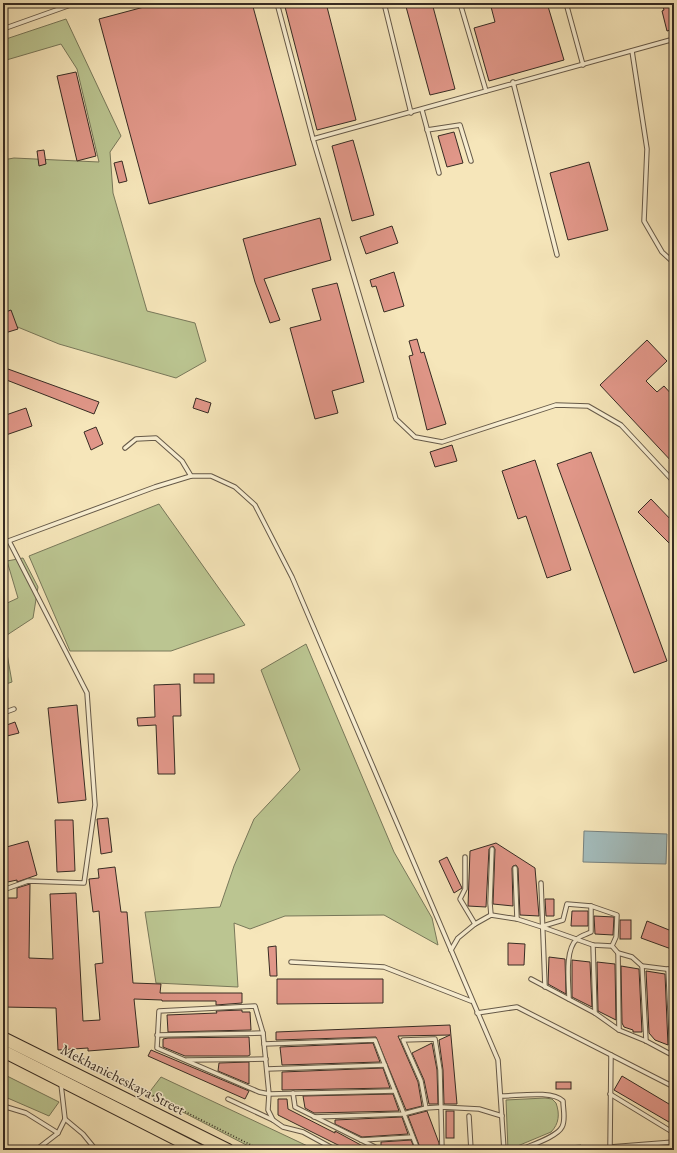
<svg xmlns="http://www.w3.org/2000/svg" width="677" height="1153" viewBox="0 0 677 1153" font-family="'EB Garamond',serif">
	<rect width="100%" height="100%" fill="#f6e6ba"/>
	<filter id="stains"><feTurbulence type="fractalNoise" baseFrequency=".005" numOctaves="4"/><feColorMatrix values="0 0 0 0 .2 0 0 0 0 .09 0 0 0 0 .02 0 0 0 .5 -.17"/></filter>
	<radialGradient id="worn" r=".72"><stop offset=".6" stop-color="#630" stop-opacity="0"/><stop offset="1" stop-color="#630" stop-opacity=".3"/></radialGradient>
	<g fill="#bbc591" stroke="#78785a">
		<polygon points="66,19 121,136 110,152 113,193 147,311 195,323 206,361 176,378 59,344 3,321 3,160 14,158 99,162 77,69 61,44 3,61 3,40"/>
		<polygon points="159,504 245,625 171,651 70,651 29,556"/>
		<polygon points="23,558 38,587 33,618 4,637 12,682 3,685 3,605 18,598 7,561"/>
		<polygon points="306,644 394,852 432,918 438,945 384,915 285,916 250,929 234,923 238,987 156,983 145,912 220,907 234,866 254,819 300,770 261,670"/>
		<polygon points="3,1074 59,1102 49,1116 3,1096"/>
		<polygon points="161,1077 316,1150 256,1150 148,1094"/>
		<path d="M545 1098 552 1099 556 1103C560 1114 559 1124 551 1132L508 1150 506 1100Z"/>
		<polygon points="581,1145 584,1150 558,1150 557,1147"/>
	</g>
	<polygon fill="#a3bcbc" stroke="#77827f" points="584,831 667,834 666,864 583,862"/>
	<g fill="#e19789" stroke="#362b23">
		<polygon points="159,3 252,3 296,165 149,204 99,19"/>
		<polygon points="284,3 326,3 356,120 317,130"/>
		<polygon points="405,3 432,3 455,89 430,95"/>
		<polygon points="490,3 547,3 564,60 489,81 474,28 495,22"/>
		<polygon points="662,3 674,3 674,29 667,31 662,11 664,10"/>
		<polygon points="76,72 96,156 77,161 57,76"/>
		<polygon points="454,132 463,163 447,167 438,136"/>
		<polygon points="353,140 374,215 352,221 332,146"/>
		<polygon points="44,150 46,164 39,166 37,151"/>
		<polygon points="122,161 127,181 119,183 114,163"/>
		<polygon points="589,162 608,230 568,240 550,173"/>
		<polygon points="320,218 331,260 264,279 280,320 270,323 255,282 243,239"/>
		<polygon points="392,226 398,243 366,254 360,237"/>
		<polygon points="394,272 404,306 384,312 376,286 372,287 370,280"/>
		<polygon points="337,283 364,382 332,391 338,413 315,419 290,328 321,320 312,289"/>
		<polygon points="11,310 18,329 5,333 3,313"/>
		<polygon points="417,339 421,353 424,352 446,424 427,430 409,356 413,355 409,341"/>
		<polygon points="647,340 667,361 646,381 657,392 664,386 674,397 674,464 600,385"/>
		<polygon points="8,369 99,402 94,414 4,379"/>
		<polygon points="196,398 211,403 208,413 193,408"/>
		<polygon points="26,408 32,426 3,436 3,416"/>
		<polygon points="96,427 103,444 91,450 84,432"/>
		<polygon points="452,445 457,461 435,467 430,452"/>
		<polygon points="591,452 667,661 634,673 557,464"/>
		<polygon points="535,460 571,570 547,578 526,516 518,519 502,471"/>
		<polygon points="651,499 674,523 674,548 638,512"/>
		<rect x="194" y="674" width="20" height="9"/>
		<polygon points="180,684 181,716 173,716 175,774 158,774 156,725 138,726 137,718 155,717 154,685"/>
		<polygon points="77,705 86,800 58,803 48,708"/>
		<polygon points="15,722 19,733 7,736 4,726"/>
		<polygon points="108,818 112,852 101,854 97,819"/>
		<polygon points="55,820 73,820 75,871 57,872"/>
		<polygon points="28,841 37,875 17,882 17,880 3,883 3,848"/>
		<polygon points="496,843 535,868 539,916 520,915 518,868 516,865 513,866 512,868 513,906 493,904 495,849 493,846 489,849 486,907 468,906 470,851"/>
		<polygon points="447,857 462,888 454,893 439,861"/>
		<polygon points="115,867 121,912 127,912 133,983 161,984 160,993 242,993 242,1003 216,1005 216,1001 162,1001 162,1000 134,999 139,1047 88,1051 88,1048 58,1050 56,1008 3,1007 3,898 17,898 17,888 30,884 29,958 53,959 50,894 76,893 83,1021 100,1020 95,964 103,963 99,911 93,912 89,879 99,878 98,869"/>
		<polygon points="545,899 554,899 554,916 546,916"/>
		<polygon points="572,911 588,911 588,926 571,926"/>
		<polygon points="594,916 614,917 613,935 595,934"/>
		<rect x="620" y="920" width="11" height="19"/>
		<polygon points="647,921 674,932 674,950 641,938"/>
		<polygon points="508,943 525,944 524,965 508,965"/>
		<polygon points="276,946 277,976 270,976 268,947"/>
		<polygon points="549,957 565,959 566,994 548,984"/>
		<polygon points="572,960 590,962 592,1007 572,997"/>
		<polygon points="597,962 615,964 616,1020 598,1011"/>
		<polygon points="621,966 639,969 642,1032 633,1032 633,1030 624,1027 622,1023"/>
		<polygon points="646,971 665,974 668,1045 655,1040 649,1033"/>
		<polygon points="671,974 674,974 674,1028"/>
		<polygon points="277,979 383,979 383,1003 277,1004"/>
		<polygon points="242,1010 242,1012 250,1012 251,1030 168,1032 167,1015 217,1013 216,1011"/>
		<polygon points="450,1025 457,1104 444,1104 443,1070 439,1040 450,1035 398,1036 418,1082 422,1106 406,1110 376,1037 276,1040 276,1032"/>
		<polygon points="249,1037 250,1055 248,1056 185,1056 163,1047 163,1039 168,1038"/>
		<polygon points="373,1043 380,1062 282,1065 280,1047"/>
		<polygon points="432,1043 437,1070 438,1104 429,1104 424,1080 412,1053"/>
		<polygon points="151,1050 249,1091 245,1099 148,1056"/>
		<polygon points="249,1062 249,1084 218,1071 219,1063"/>
		<polygon points="383,1068 390,1088 282,1090 282,1072"/>
		<polygon points="622,1076 674,1107 674,1125 614,1090"/>
		<rect x="556" y="1082" width="15" height="7"/>
		<polygon points="393,1094 399,1111 314,1113 305,1108 303,1096"/>
		<polygon points="278,1099 287,1099 288,1109 335,1133 335,1131 370,1150 348,1150 278,1115"/>
		<polygon points="427,1111 439,1143 439,1150 421,1150 408,1116"/>
		<rect x="446" y="1111" width="8" height="27"/>
		<polygon points="402,1117 408,1134 362,1137 335,1124 335,1120"/>
		<polygon points="411,1140 415,1150 384,1150 381,1146 381,1142"/>
	</g>
	<g fill="none" stroke-linecap="round" stroke-linejoin="round">
		<defs>
			<g id="service">
				<polyline points="277,3 313,139 396,419 415,437 442,442 556,405 588,406 621,425 674,482"/>
				<polyline points="384,3 411,113"/>
				<polyline points="460,3 486,91"/>
				<polyline points="566,3 583,65"/>
				<polyline points="3,29 76,3"/>
				<polyline points="632,51 647,149 644,221 662,252 674,263"/>
				<polyline points="513,82 557,255"/>
				<polyline points="422,110 439,173"/>
				<polyline points="427,130 460,125 471,161"/>
				<polyline points="313,139 674,39"/>
				<polyline points="125,448 136,439 156,438 182,461 191,476 211,476 235,487 255,505 292,577 498,1060 504,1150"/>
				<polyline points="3,543 155,487 191,476"/>
				<polyline points="674,620 672,626 674,633"/>
				<polyline points="3,713 14,709"/>
				<polyline points="465,857 465,889 460,899 475,924"/>
				<polyline points="515,868 517,919"/>
				<polyline points="541,883 545,987"/>
				<polyline points="3,890 28,881 84,883 95,805 87,693 9,541"/>
				<polyline points="491,915 490,903 492,849"/>
				<polyline points="543,926 563,920 567,904 591,906 617,915 616,937 612,946"/>
				<polyline points="593,945 595,1013"/>
				<polyline points="451,950 458,938 475,924 491,915 517,919 542,927 593,945 612,946 618,953 632,957 642,966 674,970"/>
				<polyline points="618,953 619,1030"/>
				<polyline points="291,962 384,967 471,1001"/>
				<polyline points="642,966 646,1041"/>
				<polyline points="668,969 672,1055"/>
				<polyline points="531,979 595,1013 619,1030 646,1041 674,1056"/>
				<path d="M569 999C569 984 564 950 577 939 580 936 587 934 591 932V906"/>
				<polyline points="477,1013 517,1007 674,1087"/>
				<polyline points="157,1035 263,1033"/>
				<polyline points="264,1044 375,1040 418,1150"/>
				<polyline points="611,1055 610,1147 674,1142"/>
				<polyline points="187,1060 266,1059"/>
				<polyline points="267,1069 385,1065"/>
				<polyline points="293,1093 295,1107 381,1150"/>
				<polyline points="610,1094 674,1133"/>
				<path d="M501 1096C518 1096 552 1090 563 1101 563 1109 566 1120 562 1127 557 1137 531 1145 520 1150"/>
				<polyline points="228,1099 273,1120"/>
				<polyline points="3,1106 26,1113 58,1133"/>
				<polyline points="426,1108 421,1081 403,1040 435,1039 440,1070 442,1150"/>
				<polyline points="469,1116 471,1150"/>
				<polyline points="314,1117 403,1114 426,1108 441,1107 479,1109 502,1116"/>
				<polyline points="65,1119 83,1134 96,1150"/>
				<polyline points="361,1140 412,1137"/>
				<polyline points="36,1150 58,1133 65,1119 61,1084"/>
				<polyline points="336,1150 303,1132 283,1127 273,1120 268,1110 269,1094 263,1033 255,1006 159,1011 157,1048 259,1092 269,1094 395,1091"/>
			</g>
			<g id="primary">
				<polyline points="3,1038 228,1150"/>
				<polyline points="3,1051 198,1150"/>
			</g>
		</defs>
		<use href="#service" stroke="#665a49" stroke-width="5.5"/>
		<use href="#primary" stroke="#362b23" stroke-width="14"/>
		<polyline stroke="#362b23" stroke-width="1.5" stroke-dasharray="1 2" stroke-linecap="butt" points="90,1067 138,1088 261,1150"/>
		<use href="#service" stroke="#f9efd2" stroke-width="3.5"/>
		<use href="#primary" stroke="#f6e6ba" stroke-width="12"/>
	</g>
	<g text-anchor="middle" dominant-baseline="central" stroke-width="3" stroke-linejoin="round" paint-order="stroke">
		<g font-size="15" fill="#362b23" stroke="#f9efd2">
			<text transform="translate(123 1079) rotate(27)">Mekhanicheskaya Street</text>
		</g>
	</g>
	<rect width="677" height="1153" fill="none" stroke="#f6e6ba" stroke-width="16"/>
	<rect x="4" y="4" width="669" height="1145" fill="none" stroke="#362b23" stroke-width="2"/>
	<rect x="8" y="8" width="661" height="1137" fill="none" stroke="#362b23"/>
	<rect width="100%" height="100%" filter="url(#stains)"/>
	<rect width="100%" height="100%" fill="url(#worn)"/>
</svg>
